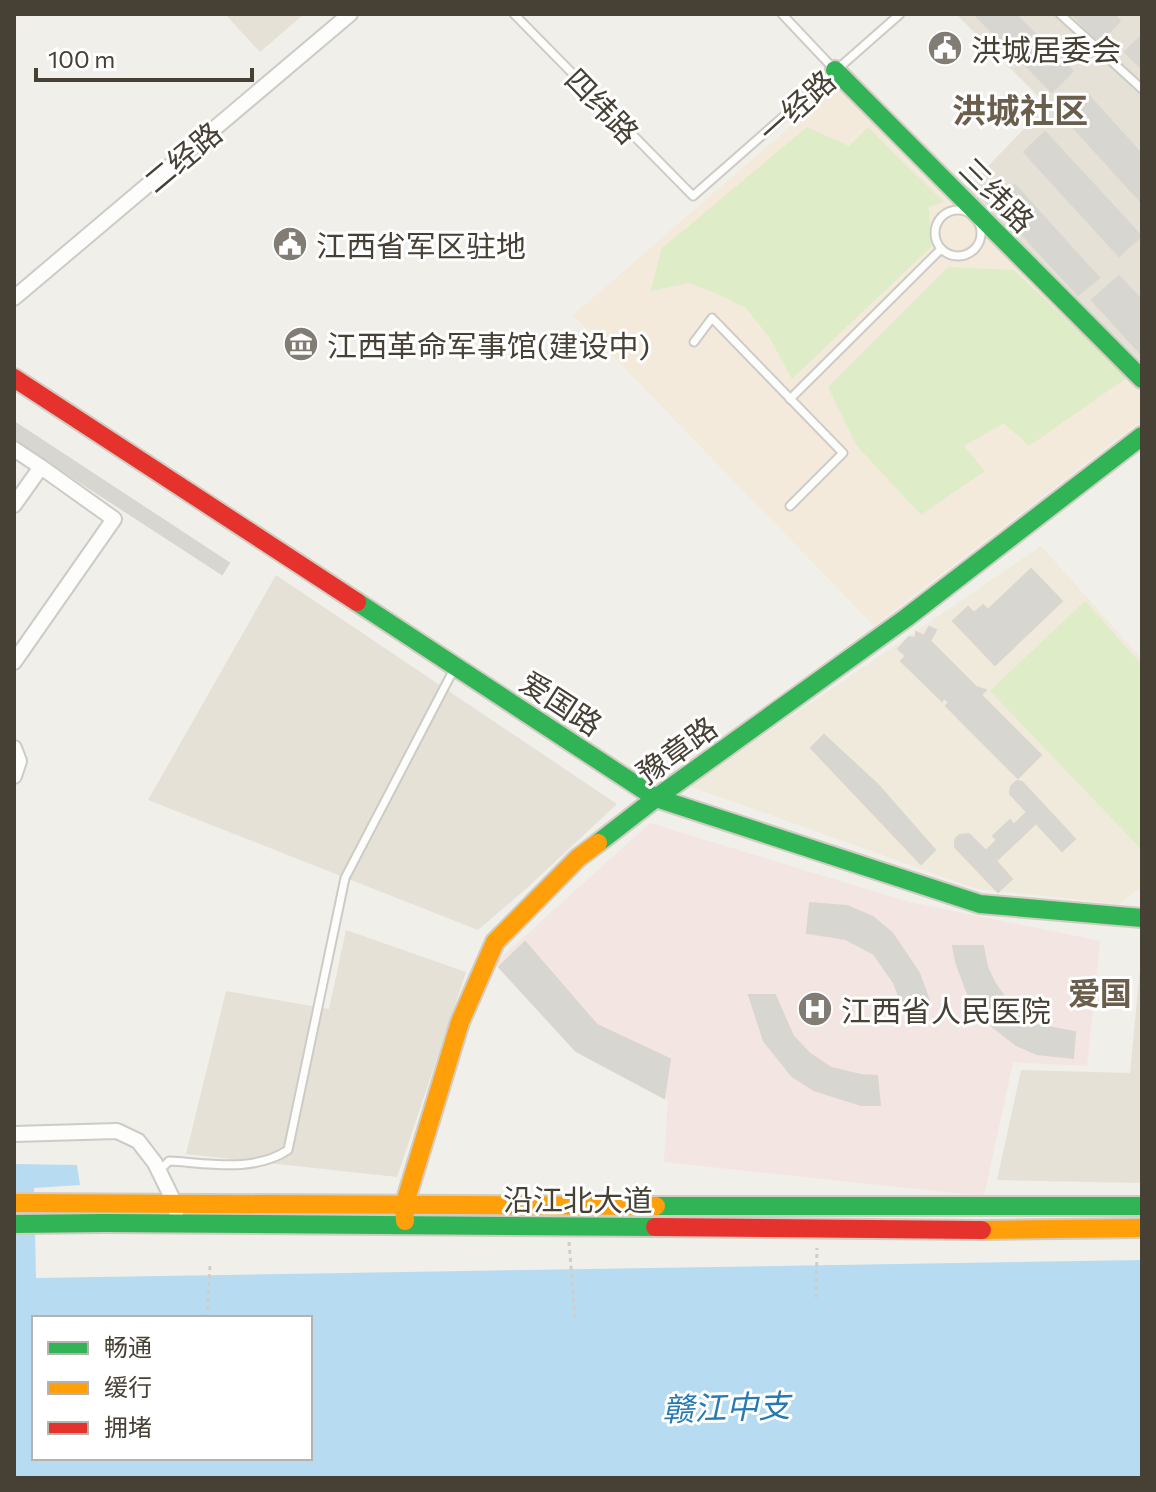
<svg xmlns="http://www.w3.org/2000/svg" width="1156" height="1492" font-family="Commissioner,'Noto Sans SC',sans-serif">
	<rect width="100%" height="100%" fill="#f0efea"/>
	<g fill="#e5e1d7">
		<polygon points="225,14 304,14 260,52"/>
		<polygon points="956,14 1142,14 1142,369 967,188 1047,105"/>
		<polygon points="276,575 617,804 527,888 478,930 148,800"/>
		<polygon points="346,930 466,972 397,1177 186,1154 226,991 329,1009"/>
		<polygon points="1142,948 1142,1183 997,1180 1021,1070 1130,1073"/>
	</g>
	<polygon fill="#f4eadc" points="838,85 1142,386 1142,420 874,626 573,315"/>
	<polygon fill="#efeadb" points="1041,546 1140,657 1142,656 1142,886 1119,904 977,889 689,786"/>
	<polygon fill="#f3e5e1" points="650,823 909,902 1100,941 1087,1066 1013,1062 984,1196 664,1162 668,1100 576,1051 495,963"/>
	<g fill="#deecc8">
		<polygon points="807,127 849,146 868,127 944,202 929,207 931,247 792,379 769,337 746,308 715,293 689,283 651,291 661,249"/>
		<polygon points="948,267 1014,270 1128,377 1029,446 1004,423 964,446 985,471 921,515 856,445 828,387"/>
		<polygon points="1085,601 1142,665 1142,850 990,691"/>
	</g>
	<path fill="#b7dbf1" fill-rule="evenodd" d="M 14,1164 L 77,1165 L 80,1185 L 34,1188 L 36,1278 L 1142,1260 L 1142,1478 L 14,1478 ZM 34,1318 L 310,1318 L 310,1458 L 34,1458 Z"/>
	<g fill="#d8d6d1" stroke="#d9d6cf" stroke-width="2">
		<polygon points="974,14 1015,14 1073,71 1052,92"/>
		<polygon points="1072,14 1113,14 1120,21 1099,42"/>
		<polygon points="1142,35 1142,69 1125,52"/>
		<polygon points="1088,95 1142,155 1142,203 1063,116"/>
		<polygon points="1045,132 1141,236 1119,256 1024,152"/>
		<polygon points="1015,185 1099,278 1078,295 995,205"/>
		<polygon points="1119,276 1142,301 1142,355 1092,300"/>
		<polygon points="14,422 229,563 222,574 14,439"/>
		<polygon points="1031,569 1062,601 995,665 953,621 968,607 974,613 983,605 988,610"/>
		<polygon points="929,627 936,630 930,641 976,687 986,690 981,695 1041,755 1018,778 946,706 949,702 944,698 942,701 901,661 906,656 898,649 909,637 916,638 916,632 924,636"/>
		<polygon points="824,735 878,785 935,850 921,864 811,748"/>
		<polygon points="1017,781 1022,782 1075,839 1062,851 1036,823 996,861 1012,879 998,892 955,847 955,841 956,838 960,835 969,834 986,851 997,840 993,836 1010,820 1014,825 1027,812 1010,794 1011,786"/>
		<polygon points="810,903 847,906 873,917 892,933 919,973 930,1003 905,1012 894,983 874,954 846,939 807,933"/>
		<polygon points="525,942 597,1025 670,1059 664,1098 576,1051 499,967"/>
		<polygon points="953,946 983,946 987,967 994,982 1012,1008 1036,1025 1075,1032 1073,1058 1037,1054 1016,1045 993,1027 969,997 956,962"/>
		<polygon points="749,995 775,995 793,1036 809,1053 831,1068 861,1075 877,1076 880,1105 861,1105 814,1090 792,1076 764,1041"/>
	</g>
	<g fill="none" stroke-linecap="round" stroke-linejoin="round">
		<g stroke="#cdcbc6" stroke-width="11">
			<g id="lane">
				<polyline points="514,14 693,196 900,14"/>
				<polyline points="782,14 833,68"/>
				<polyline points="1060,14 1142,89"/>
				<circle cx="958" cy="233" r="23"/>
				<polyline points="694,342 712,318 843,453 790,506"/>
				<polyline points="790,399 941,249"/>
				<path d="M 159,1171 L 169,1161 C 208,1163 253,1173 288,1150 L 345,878 L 454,669"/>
			</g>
		</g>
		<g stroke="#cdcbc6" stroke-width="18">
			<g id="street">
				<polyline points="14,298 350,14"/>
				<polyline points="14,449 41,467"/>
				<polyline points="14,505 41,467 114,519 14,662"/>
				<polyline points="14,748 19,761 14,776"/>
				<polyline points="14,1134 117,1131 138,1141 155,1163 175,1204 176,1212"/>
			</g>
		</g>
		<g stroke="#d0ccc1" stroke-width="22">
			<g id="fast">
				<polyline points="835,70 1142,379"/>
				<polyline points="357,602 656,798 980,904 1142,918"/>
				<polyline points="598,843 656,798 906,618 1142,436"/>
				<polyline points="656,1206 1142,1206"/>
				<polyline points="14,1224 105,1223 655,1227"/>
			</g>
		</g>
		<g stroke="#d0ccc1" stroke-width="22">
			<g id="slow">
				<polyline points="14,1203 656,1206"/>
				<polyline points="405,1221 404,1206 460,1022 495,942 578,858 598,843"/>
				<polyline points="982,1230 1142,1228"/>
			</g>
		</g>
		<g stroke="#d0ccc1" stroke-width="22">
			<g id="jam">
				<polyline points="14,378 357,602"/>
				<polyline points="655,1227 982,1230"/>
			</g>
		</g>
		<g stroke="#d1ceca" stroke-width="3" stroke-dasharray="4 4" stroke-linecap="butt">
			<polyline points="569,1242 575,1317"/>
			<polyline points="816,1298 817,1248"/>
			<polyline points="207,1318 210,1266"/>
		</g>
		<use href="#lane" stroke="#fdfdfc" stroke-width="7"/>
		<use href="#street" stroke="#fdfdfc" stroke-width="14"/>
		<use href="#fast" stroke="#30b455" stroke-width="18"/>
		<use href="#slow" stroke="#ff9f0a" stroke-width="18"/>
		<use href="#jam" stroke="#e5322d" stroke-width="18"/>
	</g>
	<defs>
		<g id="civic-disc" transform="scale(1.8)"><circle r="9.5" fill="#827d74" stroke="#fff"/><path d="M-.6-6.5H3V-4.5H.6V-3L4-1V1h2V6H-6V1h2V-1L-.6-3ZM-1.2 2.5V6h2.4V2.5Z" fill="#fff"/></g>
		<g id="museum-disc" transform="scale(1.8)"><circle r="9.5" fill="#827d74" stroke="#fff"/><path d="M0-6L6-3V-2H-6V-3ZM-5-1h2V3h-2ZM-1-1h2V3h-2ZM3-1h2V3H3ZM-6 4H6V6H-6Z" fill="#fff"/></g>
		<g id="hospital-disc" transform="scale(1.8)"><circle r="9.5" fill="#827d74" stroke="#fff"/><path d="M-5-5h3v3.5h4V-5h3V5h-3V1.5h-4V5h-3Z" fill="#fff"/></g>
	</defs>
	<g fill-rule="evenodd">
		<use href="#civic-disc" x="945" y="48"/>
		<use href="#civic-disc" x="290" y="244"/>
		<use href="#museum-disc" x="301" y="344"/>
		<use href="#hospital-disc" x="815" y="1009"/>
	</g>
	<g text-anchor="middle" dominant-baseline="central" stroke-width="6" stroke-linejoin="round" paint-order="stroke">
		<g font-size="30" fill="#474035" stroke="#fff" text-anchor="start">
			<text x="971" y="48">洪城居委会</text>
			<text x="316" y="244">江西省军区驻地</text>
			<text x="327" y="344">江西革命军事馆(建设中)</text>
			<text x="841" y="1009">江西省人民医院</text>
		</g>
		<g font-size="30" fill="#474035" stroke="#fff">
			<text transform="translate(603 105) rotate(46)">四纬路</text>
			<text transform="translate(796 105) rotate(-42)">一经路</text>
			<text transform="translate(182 156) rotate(-40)">二经路</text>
			<text transform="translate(998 194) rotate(45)">三纬路</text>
			<text transform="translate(562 702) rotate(33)">爱国路</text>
			<text transform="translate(676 749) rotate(-36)">豫章路</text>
			<text x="578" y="1198">沿江北大道</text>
		</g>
		<g font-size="32" font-weight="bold" fill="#6b5e4c" stroke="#fff">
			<text x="1100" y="992">爱国</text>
		</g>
		<g font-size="32" font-style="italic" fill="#277ab1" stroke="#fff">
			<text transform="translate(726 1406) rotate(-2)">赣江中支</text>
		</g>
		<g font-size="34" font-weight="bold" fill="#6b5e4c" stroke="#fff">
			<text x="1020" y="109">洪城社区</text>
		</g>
	</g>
	<rect width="1156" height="1492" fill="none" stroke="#474035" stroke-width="32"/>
	<rect x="32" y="1316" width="280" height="144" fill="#ffffff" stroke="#b5b3ae" stroke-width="2"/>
	<rect x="48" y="1342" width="40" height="12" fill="#30b455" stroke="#b5b3ae" stroke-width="2"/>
	<text x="104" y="1356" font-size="24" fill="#474035">畅通</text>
	<rect x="48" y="1382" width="40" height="12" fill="#ff9f0a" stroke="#b5b3ae" stroke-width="2"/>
	<text x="104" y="1396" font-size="24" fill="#474035">缓行</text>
	<rect x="48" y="1422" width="40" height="12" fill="#e5322d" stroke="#b5b3ae" stroke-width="2"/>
	<text x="104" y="1436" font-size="24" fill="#474035">拥堵</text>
	<path d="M36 68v12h216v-12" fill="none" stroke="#474035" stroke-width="4"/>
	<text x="48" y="68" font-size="24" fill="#474035" stroke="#ffffff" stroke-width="6" paint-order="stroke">100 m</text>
</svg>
